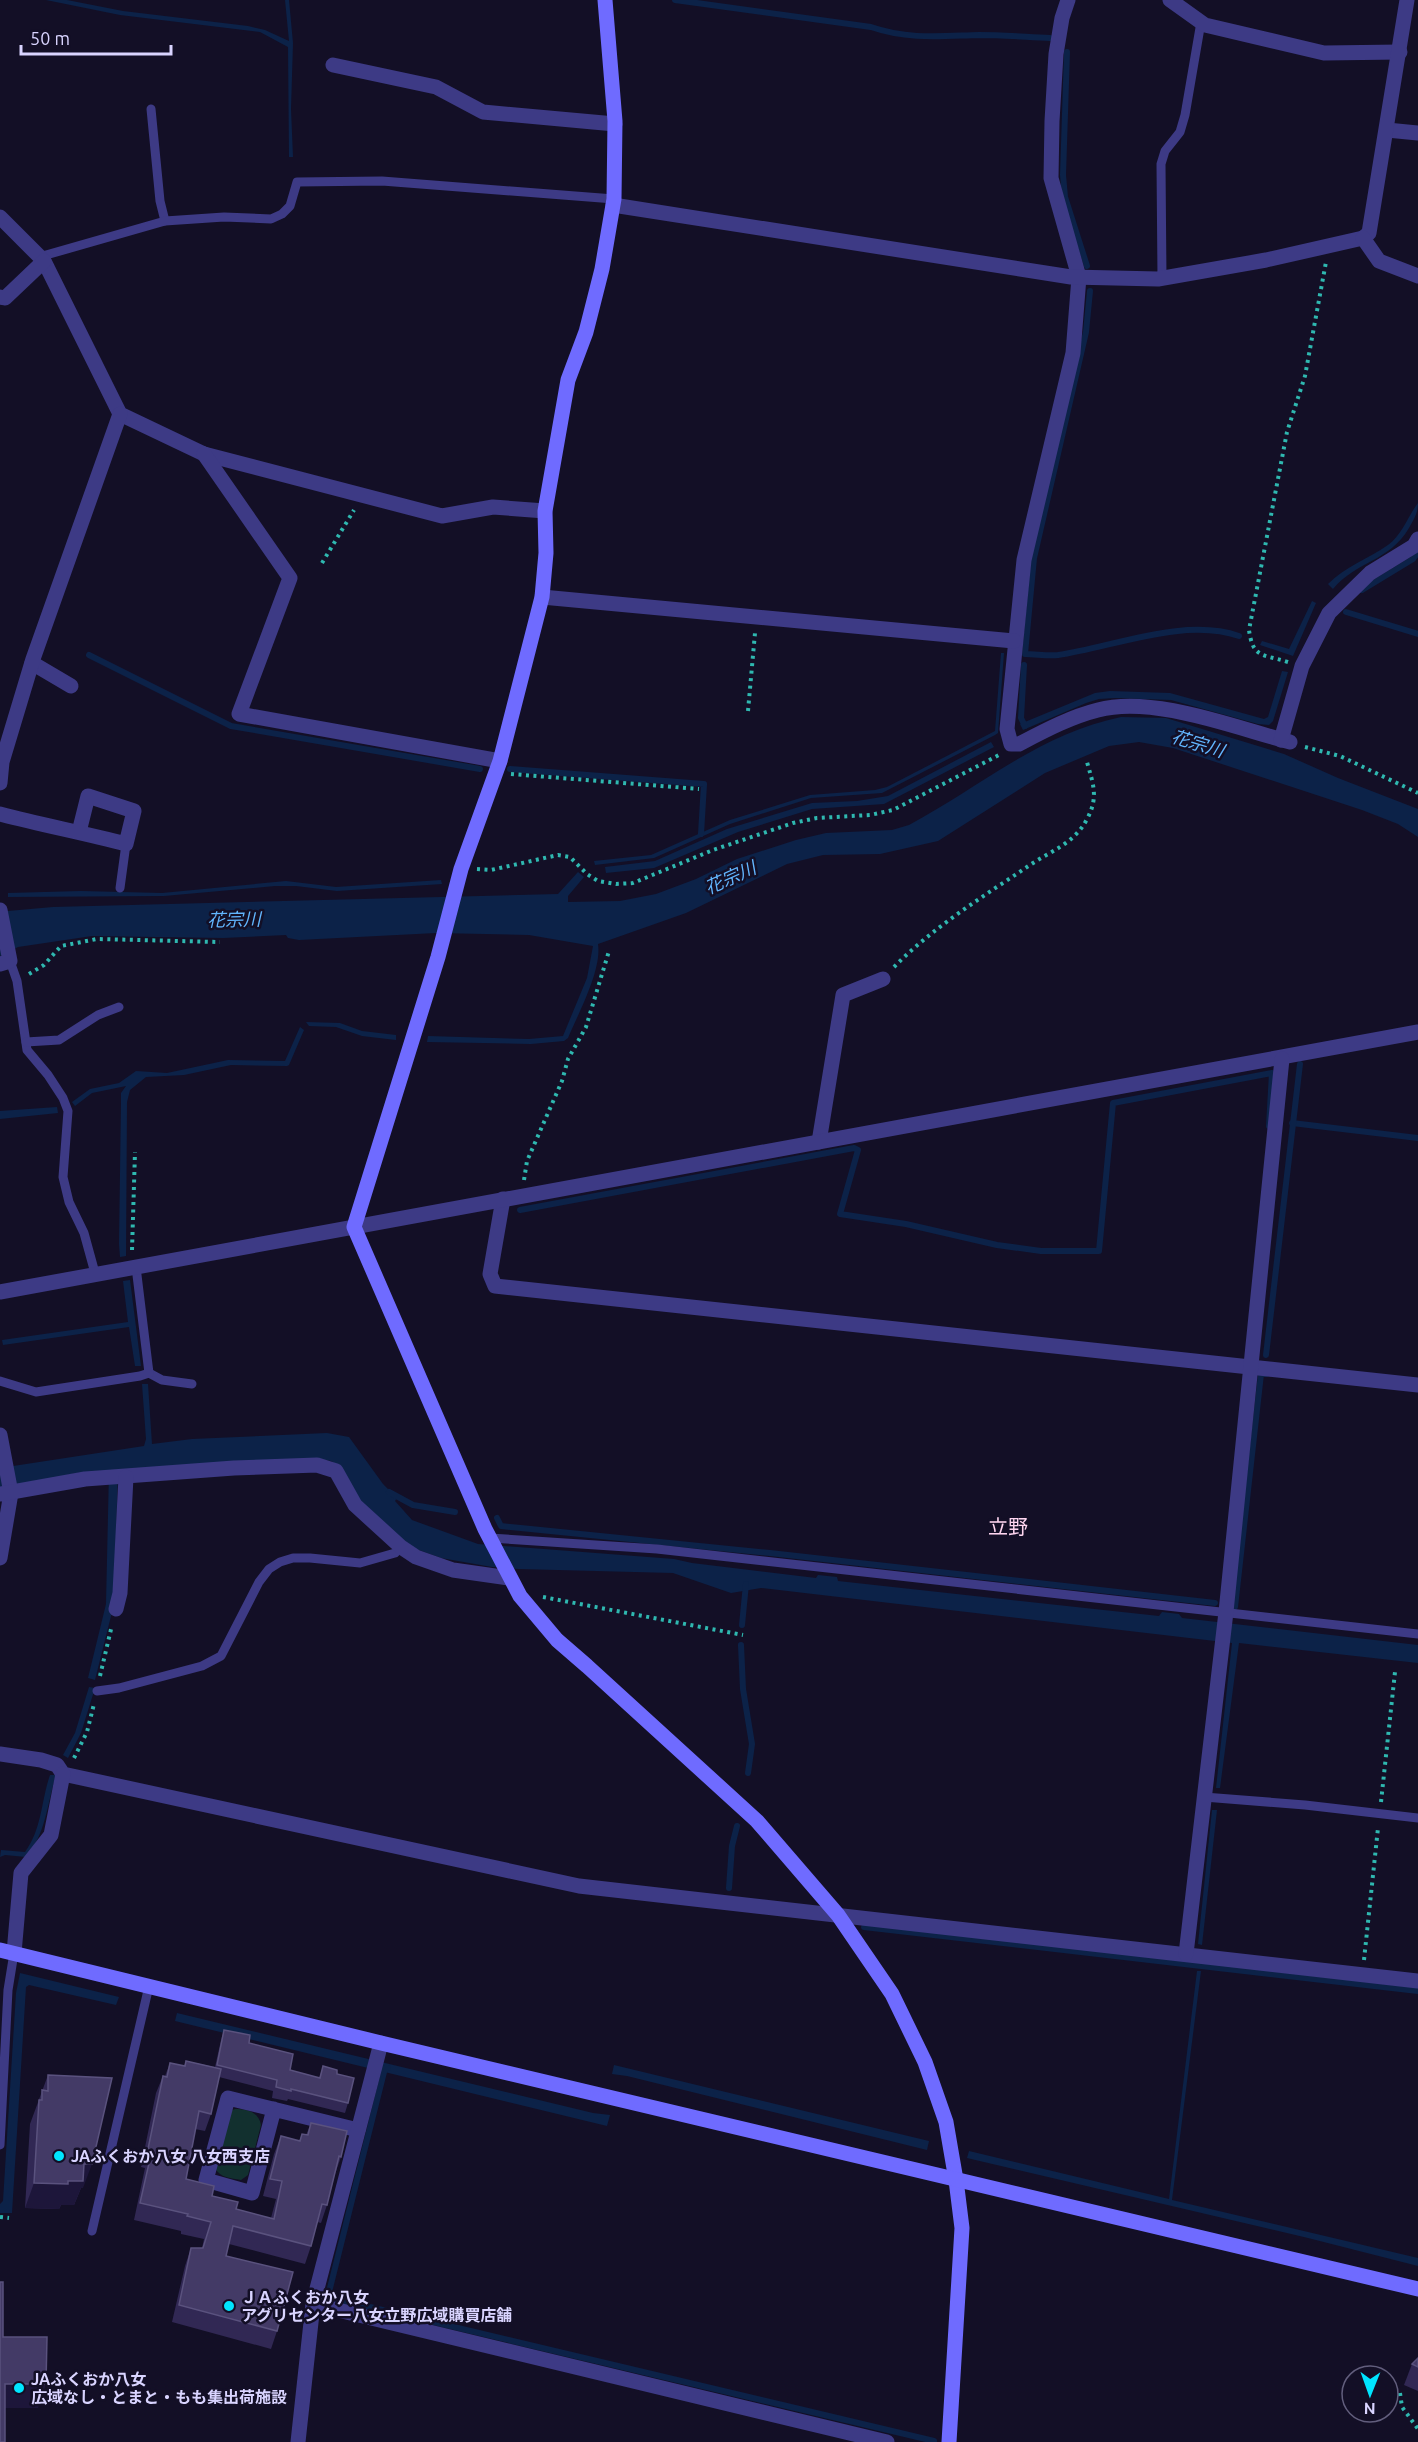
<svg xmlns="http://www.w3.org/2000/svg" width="1418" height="2442" font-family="Ubuntu,'Noto Sans JP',sans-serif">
	<rect width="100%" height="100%" fill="#130f26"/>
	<path fill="#12302f" d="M 235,2109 C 247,2109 259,2112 261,2125 L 248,2175 L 241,2180 C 231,2178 220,2178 215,2168 L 230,2111 Z"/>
	<g fill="#0c2248">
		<polygon points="46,0 67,0 123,11 248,26 265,30 289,41 285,0 289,0 293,43 291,109 293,157 289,157 288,47 260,32 120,15"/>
		<path d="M 1418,503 C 1418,513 1414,519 1409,528 C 1389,562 1356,561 1333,589 L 1328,584 C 1346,566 1368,559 1388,545 C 1402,535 1408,516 1418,503 Z"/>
		<polygon points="1312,601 1316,603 1293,656 1260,645 1262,641 1289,649"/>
		<polygon points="1001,653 1004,653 998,733 995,735 882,793 811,798 730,824 654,858 595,865 594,861 651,855 730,820 810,795 875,790 887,787 995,731"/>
		<polygon points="1282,671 1288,672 1273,721 1269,725 1258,724 1171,700 1115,698 1099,699 1086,703 1023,730 1020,724 1095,693 1110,691 1170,693 1264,719 1268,717"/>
		<path d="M 1121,717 L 1166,718 L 1284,754 L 1338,778 L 1418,809 L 1418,837 L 1398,824 L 1362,810 L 1173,748 L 1139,742 L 1109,746 L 1045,773 L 938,841 L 880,854 L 823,855 L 787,864 L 686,913 L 598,944 C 602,970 578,1014 568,1038 L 564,1041 L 531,1044 L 427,1042 L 428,1036 L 529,1039 L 563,1036 L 587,978 L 593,946 L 529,935 L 436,933 L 299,940 L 288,938 L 286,935 L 223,938 L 92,936 L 18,947 L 0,956 L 0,914 L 8,911 L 53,907 L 558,894 L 578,872 L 584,877 L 568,896 L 568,902 L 620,901 L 656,894 L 696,879 L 737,859 L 796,840 L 826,833 L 892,830 L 909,825 C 980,787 1039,734 1121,717 Z"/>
		<polygon points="991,742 994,747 884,804 812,809 738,832 654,868 606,873 605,867 655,861 727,829 812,803 857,801 888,796"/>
		<polygon points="441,880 442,884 337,891 296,886 275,886 164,896 8,897 8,893 81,891 162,893 286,881 336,887"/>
		<polygon points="306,1022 340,1023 362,1031 396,1035 396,1040 362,1036 336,1027 309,1026"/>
		<polygon points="300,1027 304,1030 289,1065 287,1066 231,1065 184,1075 146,1077 130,1090 127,1102 126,1256 120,1257 119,1244 121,1102 121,1093 126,1086 92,1093 75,1106 72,1102 90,1089 119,1083 136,1071 167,1073 228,1060 285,1061"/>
		<polygon points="57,1107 58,1113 0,1119 0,1111"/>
		<polygon points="130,1280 141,1366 135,1366 129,1327 3,1345 2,1340 128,1322 123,1281"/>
		<polygon points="142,1384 148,1384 152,1444 192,1439 327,1433 349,1437 383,1484 397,1498 395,1501 412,1520 478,1544 674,1559 692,1563 816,1578 818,1575 837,1577 838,1581 1159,1616 1162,1612 1179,1614 1182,1618 1418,1645 1418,1663 1239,1643 1220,1788 1216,1788 1232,1643 761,1588 731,1593 673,1573 519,1569 492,1567 441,1558 416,1549 401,1538 362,1504 342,1468 331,1461 319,1459 118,1470 114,1604 95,1680 88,1678 106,1604 109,1471 77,1473 0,1489 0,1468 144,1446 146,1439"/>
		<polygon points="89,1687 95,1688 81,1733 68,1758 63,1755 75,1733"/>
		<path d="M 50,1775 L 56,1775 C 47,1804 46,1834 26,1857 L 5,1855 L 0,1857 L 1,1850 L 25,1852 C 42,1829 41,1801 50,1775 Z"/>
		<polygon points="1212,1810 1217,1810 1202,1945 1198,1944"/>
		<polygon points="1197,1971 1201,1971 1172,2200 1418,2258 1418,2266 1308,2238 967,2158 969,2151 1169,2199"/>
		<polygon points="20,1973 119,1997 116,2005 29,1985 26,1987 12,2213 0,2213 0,2204 3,2201 16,1993"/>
		<polygon points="177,2013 593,2113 610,2115 607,2126 175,2021"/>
		<polygon points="614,2065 929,2141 927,2150 627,2076 612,2074"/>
	</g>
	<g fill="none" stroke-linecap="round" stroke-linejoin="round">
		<g stroke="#0c2248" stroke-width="6">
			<path d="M 675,0 L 871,27 C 909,40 941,36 979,35 C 1003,35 1026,37 1050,38"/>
			<polyline points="1067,52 1063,175 1065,197 1087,266"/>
			<path d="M 1090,291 L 1086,332 L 1034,558 L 1025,654 C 1036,654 1047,656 1058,655 C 1113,647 1184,617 1239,636"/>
			<polyline points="1362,590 1413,559 1418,552"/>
			<polyline points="1346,612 1418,634"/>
			<polyline points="89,655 231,726 480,769"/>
			<polyline points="1024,665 1021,718 1025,726"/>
			<polyline points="510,769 704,784 701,834"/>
			<polyline points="1292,1123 1418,1138"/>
			<polyline points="520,1210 854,1148 858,1150 840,1214 906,1224 997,1245 1041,1251 1099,1251 1113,1103 1272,1073 1269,1126"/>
			<polyline points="1266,1355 1300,1064"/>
			<polyline points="389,1492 413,1505 455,1512"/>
			<polyline points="497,1518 501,1526 770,1553 1215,1603"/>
			<polyline points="1235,1607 1261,1374 1266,1374"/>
			<polyline points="742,1625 746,1584"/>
			<polyline points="741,1645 743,1689 752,1744 748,1773"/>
			<polyline points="729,1888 732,1846 737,1826"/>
			<polyline points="864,1927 1418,1991"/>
			<polyline points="388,2068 385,2068 330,2288 329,2294 332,2298 934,2441"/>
		</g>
		<g stroke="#2fb8b0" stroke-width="4" stroke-dasharray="3 4.5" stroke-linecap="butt">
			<polyline points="322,563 354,510"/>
			<path d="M 1288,662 C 1263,654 1253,659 1249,630 L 1287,432 L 1305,376 L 1326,262"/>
			<polyline points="748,711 755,633"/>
			<polyline points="1305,747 1340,756 1418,793"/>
			<polyline points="511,774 699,789"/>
			<polyline points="477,869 491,870 558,855 570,857 587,874 598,881 616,884 633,883 713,850 793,823 817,818 870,815 893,810 999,755"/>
			<path d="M 894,967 C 933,927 984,896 1030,865 C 1051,851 1075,843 1087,819 C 1099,797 1093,784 1087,762"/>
			<polyline points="29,974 44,965 61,946 97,939 220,942"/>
			<polyline points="524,1180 527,1161 562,1081 568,1059 586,1027 609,951"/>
			<polyline points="132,1250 135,1152"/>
			<polyline points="543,1597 743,1635"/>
			<polyline points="100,1676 112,1625"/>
			<polyline points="74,1758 87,1732 94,1704"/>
			<polyline points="1381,1802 1395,1672"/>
			<polyline points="1364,1960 1378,1828"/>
			<polyline points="0,2217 9,2218"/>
			<polyline points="1400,2393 1402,2407 1418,2429"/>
		</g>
		<g stroke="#3d3a85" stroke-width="9">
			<polyline points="151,109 160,201 165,221"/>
			<polyline points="39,257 165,221 224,217 271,219 282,214 290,206 297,182 382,181 614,199"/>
			<polyline points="1162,278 1161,164 1165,151 1180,132 1185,115 1201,22"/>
			<polyline points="120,888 126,844"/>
			<polyline points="10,961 17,981 27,1050 48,1075 63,1098 68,1111 63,1177 69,1202 84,1233 95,1273"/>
			<polyline points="26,1042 59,1040 98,1015 119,1007"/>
			<polyline points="149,1373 162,1380 192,1384"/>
			<polyline points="0,1381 36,1392 140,1376 149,1373 136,1267"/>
			<polyline points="490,1538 657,1549 1418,1634"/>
			<polyline points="97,1691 119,1688 202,1666 221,1656 259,1582 269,1569 280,1562 293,1558 310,1558 360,1563 395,1553 401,1547"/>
			<polyline points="1204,1797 1305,1805 1418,1818"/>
			<polyline points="0,2145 8,1990 14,1953"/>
			<polyline points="92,2231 149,1986"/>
		</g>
		<g stroke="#3d3a85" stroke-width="15">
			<path d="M 1068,0 L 1062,18 L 1056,54 L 1052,121 L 1051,178 L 1079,277 L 1073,353 L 1024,560 L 1007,729 L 1011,744 L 1019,744 C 1044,731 1070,717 1098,710 C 1153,695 1236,728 1290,742"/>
			<polyline points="1170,0 1205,25 1324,53 1400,52"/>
			<polyline points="333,65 436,87 483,112 615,124"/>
			<polyline points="1387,130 1418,133"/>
			<polyline points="613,205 1071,277 1158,279 1266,260 1363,238 1369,233 1407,0"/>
			<polyline points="0,217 44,261 120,414 204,454 442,516 493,507 545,511"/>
			<polyline points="1363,238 1379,261 1418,276"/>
			<polyline points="0,297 5,298 44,261"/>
			<polyline points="204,454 290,578 239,714 500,761"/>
			<polyline points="542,597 1014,641"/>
			<polyline points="32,663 71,686"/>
			<polyline points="1281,740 1302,666 1329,613 1370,573 1414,546 1418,539"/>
			<polyline points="0,783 2,762 33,659 120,414"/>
			<path d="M 0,814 C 42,825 84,833 126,844 L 134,811 L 88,796 L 79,832"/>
			<polyline points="0,910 10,961 0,964"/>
			<polyline points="819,1142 843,995 883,979"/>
			<polyline points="503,1199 490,1274 495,1286 1418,1385"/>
			<polyline points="0,1292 1418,1032"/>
			<polyline points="0,1435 11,1493 0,1558"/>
			<polyline points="0,1494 85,1479 234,1468 317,1465 336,1471 355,1505 401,1547 416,1557 453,1570 509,1578"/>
			<polyline points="116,1609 120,1593 126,1477"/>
			<polyline points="0,1754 41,1760 57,1765 63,1774 579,1886 1418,1981"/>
			<polyline points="14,1953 21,1873 51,1835 63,1774"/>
			<polyline points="1186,1954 1226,1612 1282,1059"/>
			<polyline points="274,2109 252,2193 206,2180 228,2098 358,2130"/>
			<polyline points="313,2304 887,2442"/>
			<polyline points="298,2442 313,2304 381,2043"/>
		</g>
		<g stroke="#6f6bff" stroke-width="15">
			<polyline points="605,0 615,121 614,199 602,269 586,332 568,380 545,511 546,553 542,597 500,761 461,869 438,957 354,1227 485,1529 520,1596 557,1640 587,1666 757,1821 838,1915 892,1994 925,2062 946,2122 956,2180 962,2228 949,2442"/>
			<polyline points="0,1950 381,2043 1418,2289"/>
		</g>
	</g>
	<g fill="#312854">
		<polygon points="224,2030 249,2043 290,2070 319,2078 323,2066 337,2074 348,2103 345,2113 288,2099 287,2101 272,2098 273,2091 219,2077 211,2114 205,2131 195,2129 186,2179 212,2196 236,2209 271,2218 276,2199 263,2196 274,2154 281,2136 299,2141 302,2134 306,2135 311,2123 341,2157 335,2174 327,2205 321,2223 317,2222 311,2246 305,2264 229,2244 226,2256 277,2331 271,2349 172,2322 185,2266 191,2248 202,2248 204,2239 181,2234 181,2231 134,2220 145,2168 141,2167 156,2093 163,2076 165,2076 170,2063 184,2066 186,2061 215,2067 221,2040"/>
		<polygon points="48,2075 83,2188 81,2188 74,2205 61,2205 59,2209 25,2208 30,2124"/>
		<polygon points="1418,2358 1418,2391 1404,2385 1412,2364"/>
	</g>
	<g fill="#1d163a">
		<polygon points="84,2164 92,2164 83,2188 81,2188 74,2205 61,2205 59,2209 25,2208 34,2183 68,2181"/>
		<polygon points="5,2384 46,2384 38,2408 0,2408"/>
	</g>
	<g fill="#433a66" stroke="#5a527e" stroke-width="1.5">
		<polygon points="224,2030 250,2035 249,2043 293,2054 290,2070 320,2078 323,2066 337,2070 337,2074 354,2078 348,2103 291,2089 291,2091 276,2087 277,2080 217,2065"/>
		<polygon points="186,2061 221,2069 211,2114 199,2111 186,2179 214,2186 212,2196 238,2202 236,2209 274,2219 282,2181 270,2179 281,2136 300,2141 302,2134 308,2135 311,2123 347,2131 341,2157 339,2156 327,2205 322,2204 311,2246 233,2226 226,2256 293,2272 277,2331 179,2305 191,2248 203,2248 211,2222 187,2216 188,2214 140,2203 152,2150 148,2149 163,2076 167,2077 170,2063 185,2066"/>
		<polygon points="48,2075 112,2078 92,2164 84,2164 83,2181 68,2181 68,2184 34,2183 39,2100 42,2100 42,2090 48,2091"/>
		<polygon points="0,2282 3,2282 3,2337 47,2337 46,2384 5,2384 5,2442 0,2442"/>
		<polygon points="1418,2358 1418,2367 1412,2364"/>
	</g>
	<g fill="#00e5ff" stroke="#130f26" stroke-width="2">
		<circle cx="59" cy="2156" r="6"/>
		<circle cx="229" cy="2306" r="6"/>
		<circle cx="19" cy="2388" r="6"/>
	</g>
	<g text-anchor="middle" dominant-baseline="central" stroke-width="5" stroke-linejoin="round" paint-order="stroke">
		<g font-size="16" font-weight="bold" fill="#d9d4ff" stroke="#130f26" text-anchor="start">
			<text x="71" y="2156">JAふくおか八女 八女西支店</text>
			<text x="241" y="2297">ＪＡふくおか八女<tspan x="241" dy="18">アグリセンター八女立野広域購買店舗</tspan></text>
			<text x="31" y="2379">JAふくおか八女<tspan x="31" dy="18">広域なし・とまと・もも集出荷施設</tspan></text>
		</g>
		<g font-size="18" font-style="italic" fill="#62b6ff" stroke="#130f26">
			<text transform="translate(1198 743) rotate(17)">花宗川</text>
			<text transform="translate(730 877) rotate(-24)">花宗川</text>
			<text transform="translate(234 919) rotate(-1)">花宗川</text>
		</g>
		<g font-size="20" fill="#ffd6f0" stroke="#130f26">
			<text x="1008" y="1526">立野</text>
		</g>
	</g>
	<g transform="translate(1370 2394) rotate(181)"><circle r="28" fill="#130f26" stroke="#625e7d" stroke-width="1.5"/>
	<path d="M0-4.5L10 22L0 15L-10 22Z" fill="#00e5ff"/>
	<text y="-9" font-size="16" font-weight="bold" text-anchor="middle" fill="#d9d4ff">N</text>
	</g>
	<path d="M21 45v9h150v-9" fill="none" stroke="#d9d4ff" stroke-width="3"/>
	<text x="30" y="45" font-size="18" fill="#d9d4ff" stroke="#130f26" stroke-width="4.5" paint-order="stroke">50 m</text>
</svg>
